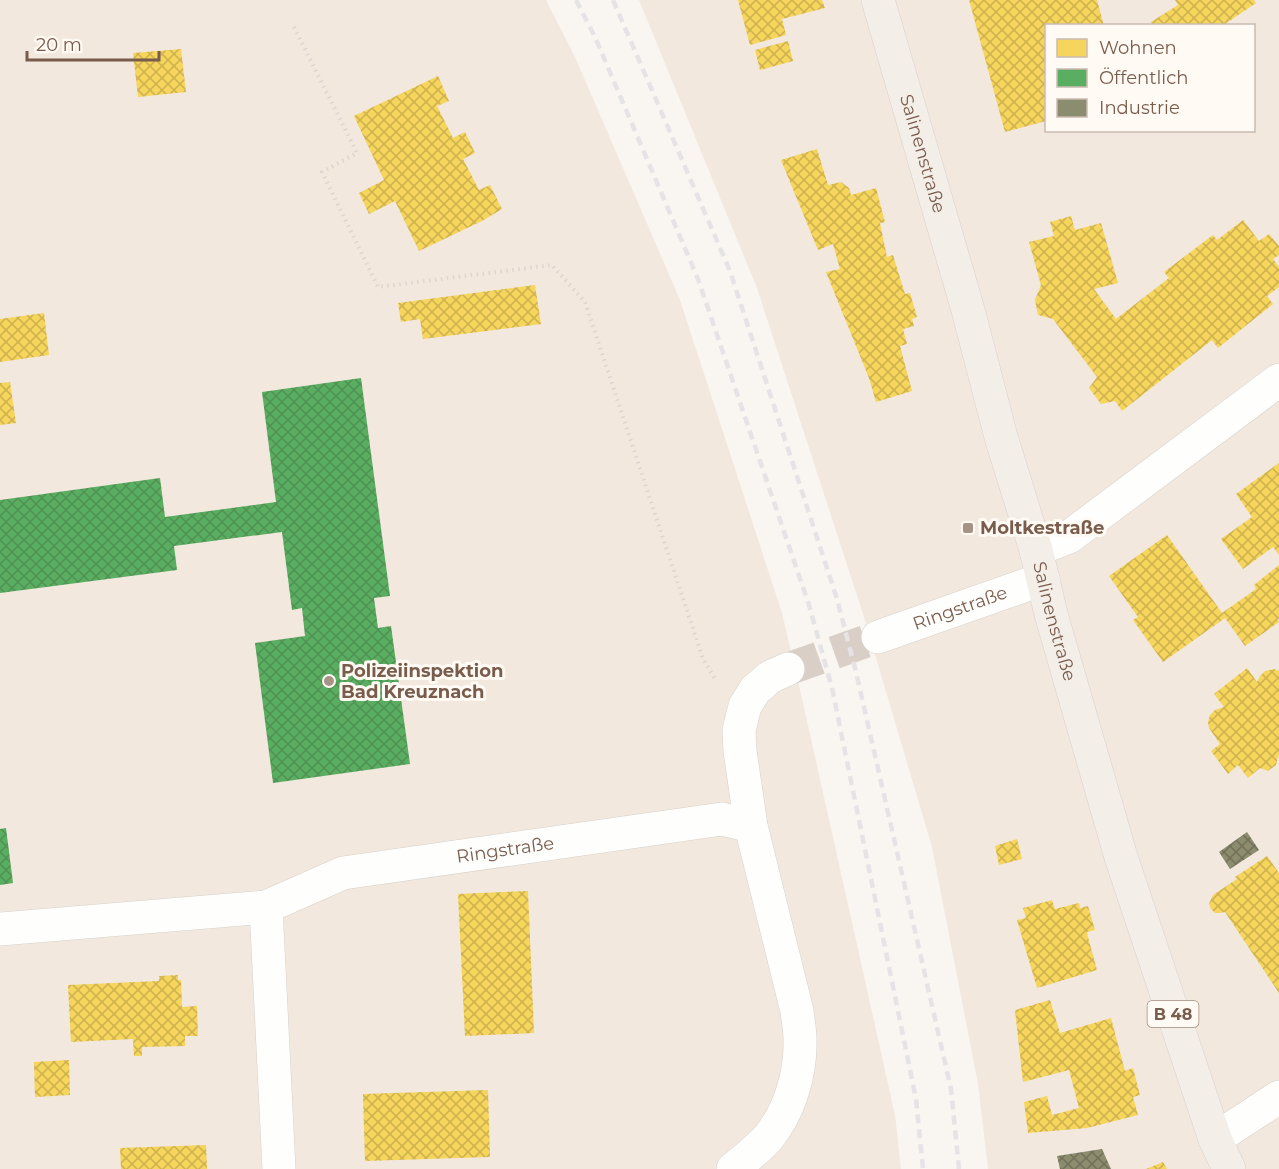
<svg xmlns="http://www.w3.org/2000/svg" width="1279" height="1169" font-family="Montserrat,sans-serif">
	<defs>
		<pattern id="homes-cross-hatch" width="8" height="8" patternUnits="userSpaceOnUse" patternTransform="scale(1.5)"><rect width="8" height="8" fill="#f6d55c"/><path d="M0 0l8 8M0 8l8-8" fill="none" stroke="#ccb04e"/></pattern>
		<pattern id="public-cross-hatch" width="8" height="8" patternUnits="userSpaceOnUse" patternTransform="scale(1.5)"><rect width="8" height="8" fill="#5aae61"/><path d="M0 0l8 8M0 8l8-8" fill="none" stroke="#4f9152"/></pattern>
		<pattern id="industry-cross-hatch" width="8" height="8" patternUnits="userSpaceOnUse" patternTransform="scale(1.5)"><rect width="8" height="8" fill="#8c8c6e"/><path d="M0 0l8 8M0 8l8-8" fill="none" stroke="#727058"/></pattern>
	</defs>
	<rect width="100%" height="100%" fill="#f9f5f0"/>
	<g fill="#f2e8de" fill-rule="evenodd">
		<polygon points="0,0 546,0 575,57 680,300 782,613 803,703 895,1115 901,1169 0,1169"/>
		<path d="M 639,0 L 1279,0 L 1279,1169 L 988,1169 L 978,1084 L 932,847 L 863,614 L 757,288 ZM 1046,26 L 1254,26 L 1254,130 L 1046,130 Z"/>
	</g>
	<g fill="url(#homes-cross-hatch)">
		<polygon points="738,0 822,0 825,8 782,19 786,35 750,45"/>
		<polygon points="969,0 1097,0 1104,26 1046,26 1046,121 1005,132"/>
		<polygon points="1175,0 1254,0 1256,3 1222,26 1154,26 1151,22 1178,5"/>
		<polygon points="788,41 793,61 760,70 755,50"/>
		<polygon points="181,49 186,92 138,97 133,53"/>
		<polygon points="438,76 449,101 437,106 453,138 465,132 475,153 463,159 479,190 490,185 502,209 482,221 419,251 395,201 369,214 359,193 384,180 354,116"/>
		<polygon points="817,149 828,185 841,182 849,188 851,195 876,188 885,222 880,223 887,257 893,255 905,294 910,293 917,317 912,319 914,326 903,329 907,344 900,346 912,391 876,402 869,378 826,272 840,269 833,244 818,250 781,160"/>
		<polygon points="1071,216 1075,230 1101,223 1118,283 1094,289 1116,319 1169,278 1164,272 1213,235 1217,240 1243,220 1259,241 1269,234 1279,246 1279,255 1273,259 1279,267 1279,287 1267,296 1273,304 1218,348 1212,340 1122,411 1115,401 1101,404 1089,388 1097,377 1053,319 1038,315 1035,300 1041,285 1029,242 1054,236 1050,222"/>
		<polygon points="535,285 541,324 423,339 420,319 401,322 398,303"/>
		<polygon points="44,313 49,355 0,362 0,319"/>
		<polygon points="10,382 16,423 0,425 0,383"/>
		<polygon points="1279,463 1279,555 1273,547 1243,569 1221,539 1252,517 1236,494"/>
		<polygon points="1167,535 1222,613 1256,589 1254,585 1279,565 1279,618 1278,619 1279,622 1245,646 1225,618 1163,662 1133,620 1138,617 1109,576"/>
		<polygon points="1247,668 1257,682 1260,676 1265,671 1274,669 1279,671 1279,756 1278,757 1276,765 1268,771 1260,768 1248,778 1238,765 1228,774 1211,751 1220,744 1209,728 1208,722 1210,715 1215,710 1224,707 1214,694"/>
		<polygon points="1017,839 1022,859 999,865 995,846"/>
		<polygon points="1267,856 1279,873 1279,993 1225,912 1220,913 1215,913 1211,909 1209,904 1213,895 1237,879 1235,877"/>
		<polygon points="528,891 534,1033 465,1036 458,894"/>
		<polygon points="1052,900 1055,909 1079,903 1080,908 1088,906 1095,930 1087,932 1088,937 1097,970 1037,988 1017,920 1026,918 1023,908"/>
		<polygon points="178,975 178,980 181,980 182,1007 197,1006 198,1036 185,1036 185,1046 142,1047 142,1056 134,1056 133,1039 71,1042 68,985 159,981 159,976"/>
		<polygon points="1050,1000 1060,1033 1111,1018 1125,1071 1133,1068 1140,1095 1133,1097 1138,1115 1087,1128 1028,1133 1024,1102 1047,1096 1052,1115 1079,1108 1069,1070 1023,1082 1015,1010"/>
		<polygon points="69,1060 70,1095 35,1097 34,1062"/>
		<polygon points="488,1090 490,1157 365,1161 363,1094"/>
		<polygon points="206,1145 207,1169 121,1169 120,1148"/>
		<polygon points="1163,1162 1167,1169 1146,1169"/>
	</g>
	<g fill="url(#public-cross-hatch)">
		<polygon points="361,378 390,596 374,598 378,628 391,626 410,764 273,783 255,643 305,636 302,608 292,610 282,532 174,546 177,570 0,593 0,500 160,478 165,517 276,502 262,392"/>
		<polygon points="6,828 13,883 0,885 0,829"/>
	</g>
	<g fill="url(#industry-cross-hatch)">
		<polygon points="1247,832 1259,850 1230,869 1219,852"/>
		<polygon points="1102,1149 1111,1169 1060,1169 1057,1156"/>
	</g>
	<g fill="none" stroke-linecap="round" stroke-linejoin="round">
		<polyline stroke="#d9cfc7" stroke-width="33" stroke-dasharray="33 16" stroke-linecap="butt" points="788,669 878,637"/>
		<g stroke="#d7d1cb" stroke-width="34">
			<g id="minor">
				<polyline points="1036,550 1069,537 1279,380"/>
				<path id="s1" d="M 878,637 L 1043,579"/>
				<path id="s2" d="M 266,907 L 343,873 L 722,819 L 751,826"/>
				<polyline points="0,929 266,907 279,1169"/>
				<polyline points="1215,1139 1279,1097"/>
				<path d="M 733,1169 C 745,1159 757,1150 768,1138 C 790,1111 801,1073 800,1039 C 800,1030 798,1020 797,1011 L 751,826 L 740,751 L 739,730 L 745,706 L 755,690 L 770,677 L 788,669"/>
			</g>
		</g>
		<g stroke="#dad1cc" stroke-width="34">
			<g id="primary">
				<path id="s3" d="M 878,0 L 968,310 L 1001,437 L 1036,550 L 1051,614 L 1121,857 L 1215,1139 L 1229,1169"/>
			</g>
		</g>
		<polyline stroke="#dcd5d0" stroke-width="4" stroke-dasharray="1.5 4.5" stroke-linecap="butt" points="294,27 357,153 322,172 378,287 552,265 585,302 703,659 715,679"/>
		<use href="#minor" stroke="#fefefd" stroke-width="33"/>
		<use href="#primary" stroke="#f3eee8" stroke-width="33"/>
		<g stroke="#e6e3e7" stroke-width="4.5" stroke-dasharray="9 6" stroke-linecap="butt">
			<polyline points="576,0 595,37 698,279 809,605 832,688 916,1099 923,1169"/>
			<polyline points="613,0 730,271 837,599 856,672 951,1089 959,1169"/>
		</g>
	</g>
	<g fill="#a69286" stroke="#fffaf3" stroke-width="2">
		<rect x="962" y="522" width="12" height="12" rx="3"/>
		<circle cx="329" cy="681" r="6"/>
	</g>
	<g text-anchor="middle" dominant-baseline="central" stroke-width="6" stroke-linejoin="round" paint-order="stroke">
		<rect fill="#fffaf3" stroke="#a28b7f" stroke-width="1.5" x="1147.5" y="1001" width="51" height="26" rx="4.5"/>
		<g font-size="16" font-weight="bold" fill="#7a5c4d">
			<text x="1173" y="1014">B 48</text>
		</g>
		<g font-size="18" fill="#7a5c4d" stroke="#fffaf3">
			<text stroke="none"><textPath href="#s3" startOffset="160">Salinenstraße</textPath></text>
			<text stroke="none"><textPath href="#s1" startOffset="87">Ringstraße</textPath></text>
			<text stroke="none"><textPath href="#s3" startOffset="646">Salinenstraße</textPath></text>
			<text stroke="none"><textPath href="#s2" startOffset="248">Ringstraße</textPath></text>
		</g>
		<g font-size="18" font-weight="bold" fill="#7a5c4d" stroke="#fffaf3" text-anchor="start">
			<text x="980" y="528">Moltkestraße</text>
			<text x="341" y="671">Polizeiinspektion<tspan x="341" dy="21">Bad Kreuznach</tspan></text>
		</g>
	</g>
	<rect x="1045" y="24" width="210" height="108" fill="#fffaf3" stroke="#cabbb1" stroke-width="1.5"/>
	<rect x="1057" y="39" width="30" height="18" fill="#f6d55c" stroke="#cabbb1" stroke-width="1.5"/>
	<text x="1099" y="54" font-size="18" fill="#7a5c4d">Wohnen</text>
	<rect x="1057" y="69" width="30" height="18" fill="#5aae61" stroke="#cabbb1" stroke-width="1.5"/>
	<text x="1099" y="84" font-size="18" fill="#7a5c4d">Öffentlich</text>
	<rect x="1057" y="99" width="30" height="18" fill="#8c8c6e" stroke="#cabbb1" stroke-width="1.5"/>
	<text x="1099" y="114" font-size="18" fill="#7a5c4d">Industrie</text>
	<path d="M27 51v9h132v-9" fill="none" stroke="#7a5c4d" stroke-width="3"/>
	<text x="36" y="51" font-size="18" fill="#7a5c4d" stroke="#fffaf3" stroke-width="4.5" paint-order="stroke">20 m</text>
</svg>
